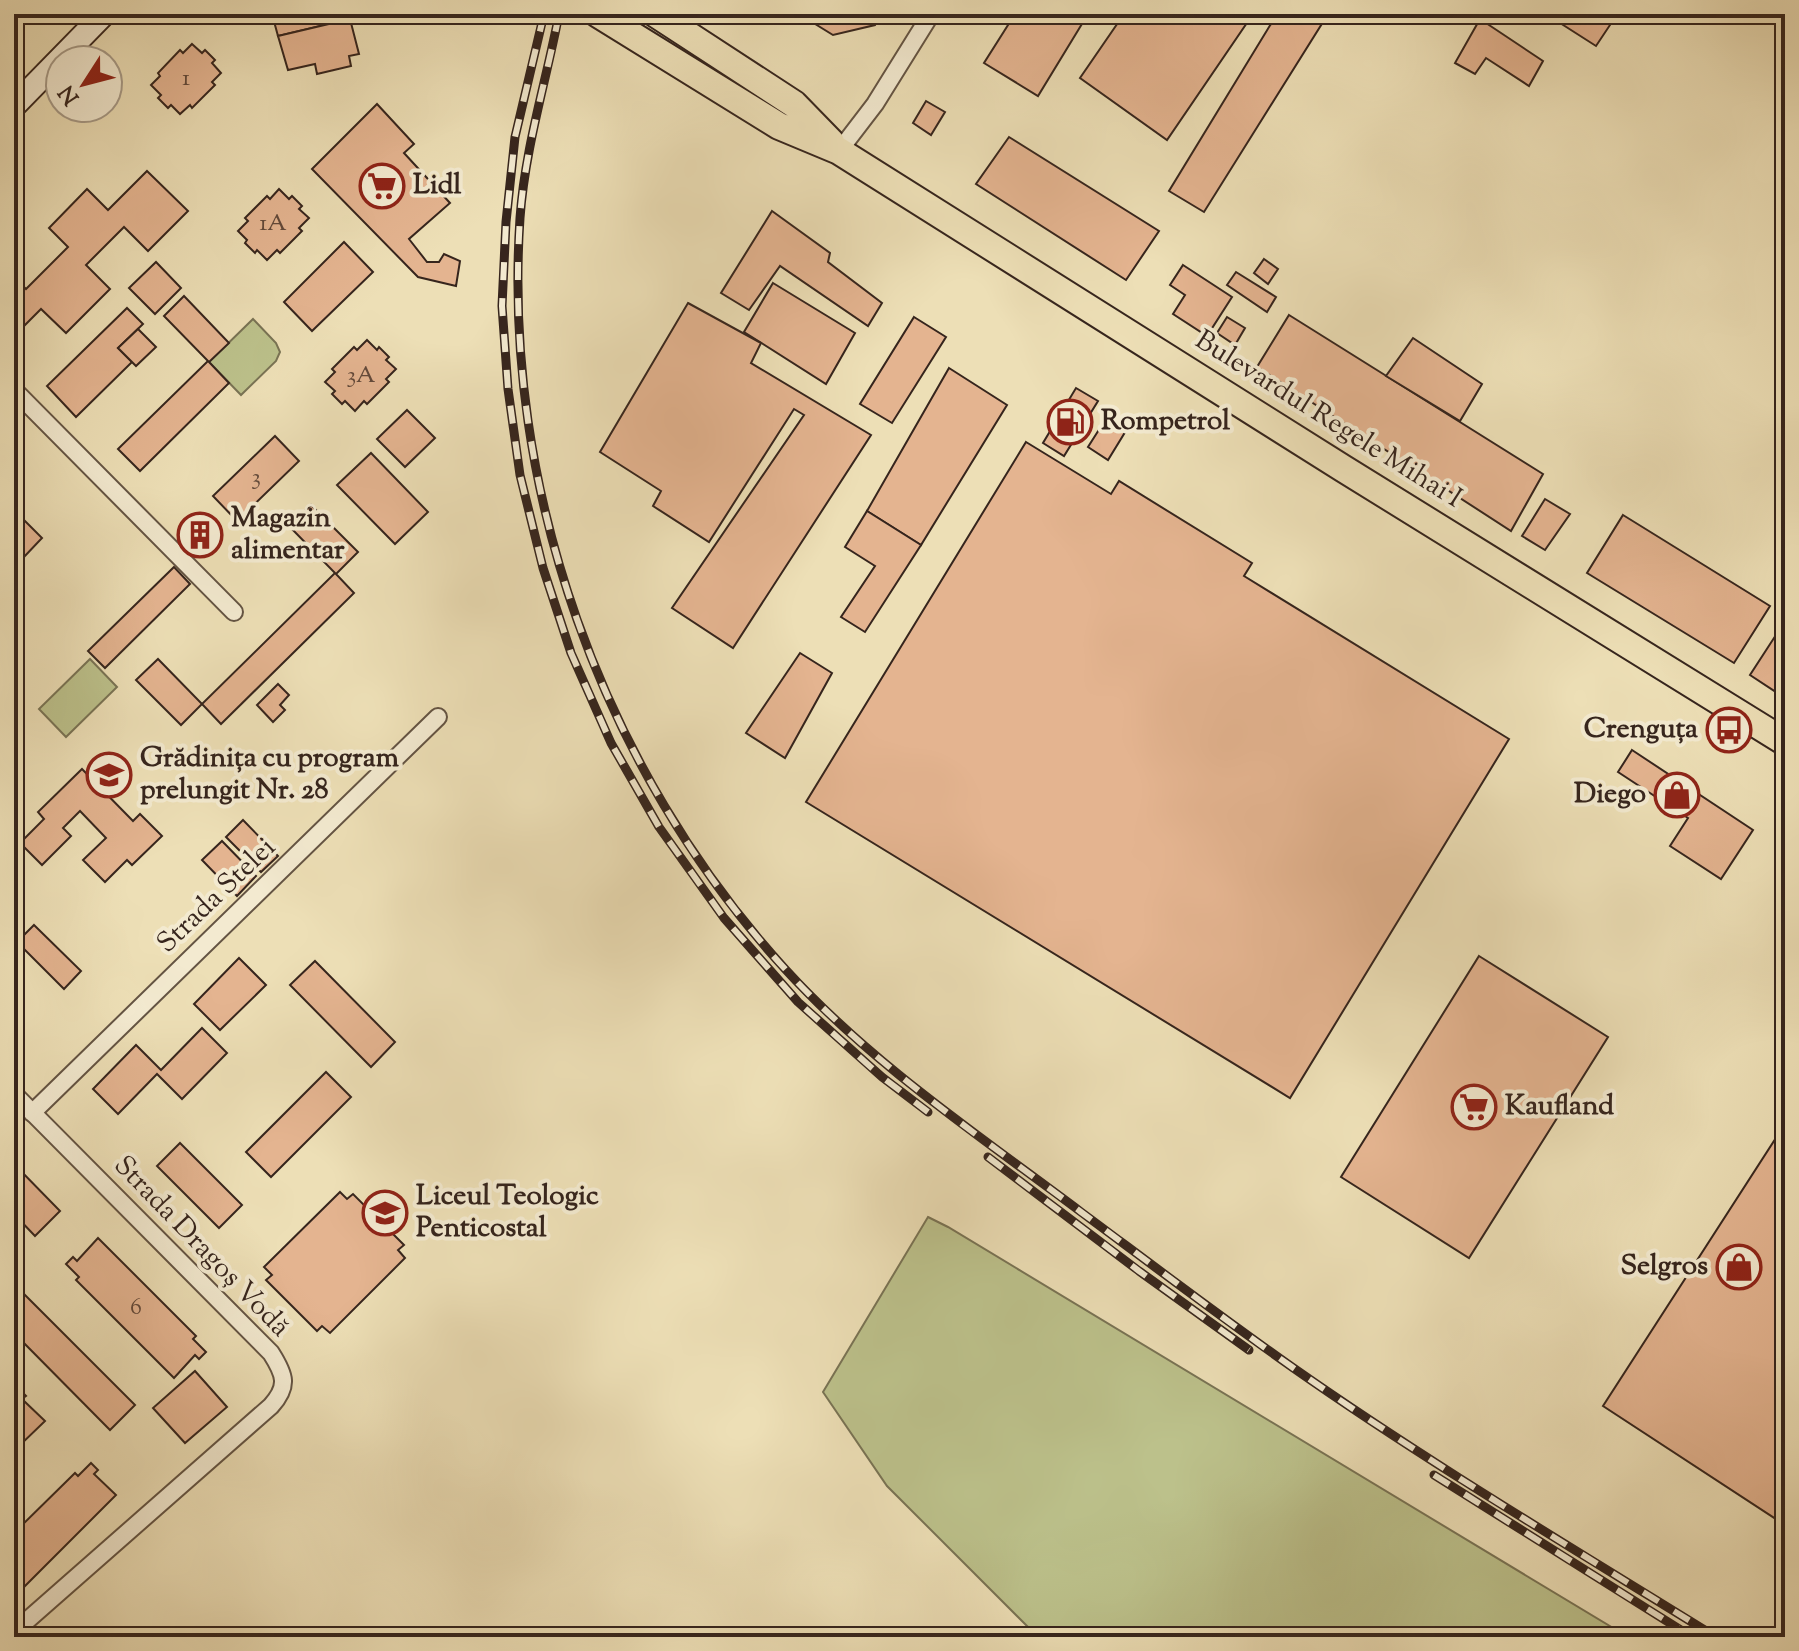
<svg xmlns="http://www.w3.org/2000/svg" width="1799" height="1651" font-family="'Sorts Mill Goudy',serif">
	<rect width="100%" height="100%" fill="#eddfb6"/>
	<filter id="stains"><feTurbulence type="fractalNoise" baseFrequency=".0025" numOctaves="4"/><feColorMatrix values="0 0 0 0 .2 0 0 0 0 .09 0 0 0 0 .02 0 0 0 .5 -.17"/></filter>
	<radialGradient id="worn" r=".72"><stop offset=".6" stop-color="#630" stop-opacity="0"/><stop offset="1" stop-color="#630" stop-opacity=".3"/></radialGradient>
	<g fill="#bcc18b" stroke="#797354" stroke-width="2">
		<polygon points="253,319 276,343 280,352 276,361 241,395 209,362"/>
		<polygon points="90,659 117,687 66,737 39,709"/>
		<polygon points="928,1217 948,1227 1628,1637 1038,1637 887,1486 823,1392"/>
	</g>
	<g fill="#e4b490" stroke="#36251d" stroke-width="2">
		<polygon points="272,14 349,14 350,19 278,36"/>
		<polygon points="799,14 882,14 875,25 833,35"/>
		<polygon points="1015,14 1088,14 1038,96 984,63"/>
		<polygon points="1124,14 1253,14 1167,140 1080,78"/>
		<polygon points="1277,14 1309,14 1323,22 1204,212 1169,191"/>
		<polygon points="1546,14 1614,14 1616,16 1596,46"/>
		<polygon points="350,19 359,54 349,56 351,66 317,74 315,64 288,70 278,36"/>
		<polygon points="1480,19 1543,61 1529,86 1486,58 1475,74 1455,63"/>
		<polygon points="192,44 202,53 205,50 215,60 212,63 221,73 212,82 215,85 192,108 190,105 180,114 171,105 168,108 158,98 161,95 151,85 160,76 158,73 180,50 183,53"/>
		<polygon points="926,101 945,112 931,135 913,123"/>
		<polygon points="377,104 414,144 404,153 450,203 409,239 427,262 439,262 444,254 460,261 456,286 418,277 312,169"/>
		<polygon points="1009,137 1159,231 1126,280 976,184"/>
		<polygon points="147,171 188,211 148,251 124,227 86,265 110,289 66,333 41,309 14,336 14,277 26,289 68,247 49,228 87,189 108,210"/>
		<polygon points="279,189 289,199 292,196 302,206 299,209 309,218 299,228 302,231 280,253 277,250 267,260 257,250 255,253 245,243 247,240 238,231 248,221 245,218 267,196 270,199"/>
		<polygon points="772,211 830,253 828,262 882,303 868,326 780,266 749,310 721,293"/>
		<polygon points="344,242 373,272 312,331 284,302"/>
		<polygon points="1264,259 1278,269 1268,284 1254,273"/>
		<polygon points="156,262 181,288 155,314 129,288"/>
		<polygon points="1183,265 1232,297 1207,336 1173,314 1185,295 1170,285"/>
		<polygon points="1236,272 1276,297 1267,312 1227,285"/>
		<polygon points="773,283 855,333 826,384 744,332"/>
		<polygon points="184,296 229,343 209,362 229,383 140,471 118,449 208,361 164,316"/>
		<polygon points="688,303 761,343 751,363 871,435 733,648 672,608 804,415 794,409 709,542 653,506 661,491 600,452"/>
		<polygon points="127,308 143,324 118,348 132,362 76,417 47,386"/>
		<polygon points="1289,315 1543,474 1511,531 1257,367"/>
		<polygon points="914,317 946,337 892,423 860,404"/>
		<polygon points="1227,317 1245,328 1235,345 1217,333"/>
		<polygon points="138,329 156,347 136,366 118,348"/>
		<polygon points="1413,338 1482,384 1460,421 1386,376"/>
		<polygon points="367,340 377,350 379,347 389,357 386,360 396,369 386,379 389,382 367,404 364,401 355,411 345,401 342,404 332,394 335,391 325,382 335,372 332,369 354,347 357,350"/>
		<polygon points="949,368 1007,405 921,545 867,511"/>
		<polygon points="1076,388 1098,401 1064,456 1043,443"/>
		<polygon points="407,410 435,438 405,467 377,439"/>
		<polygon points="1107,417 1127,429 1108,460 1088,447"/>
		<polygon points="275,436 299,461 237,521 213,496"/>
		<polygon points="1026,442 1111,494 1119,481 1252,563 1244,576 1509,739 1290,1098 806,802"/>
		<polygon points="371,453 428,512 395,544 337,485"/>
		<polygon points="1545,499 1570,514 1545,550 1522,536"/>
		<polygon points="311,505 358,552 336,574 354,593 221,724 202,704 335,573 289,526"/>
		<polygon points="14,510 42,538 23,558 14,549"/>
		<polygon points="867,511 921,545 865,632 841,617 875,566 845,547"/>
		<polygon points="1623,515 1770,606 1734,663 1587,573"/>
		<polygon points="196,518 217,540 204,552 183,531"/>
		<polygon points="174,567 190,584 105,668 88,651"/>
		<polygon points="1785,621 1785,698 1750,675"/>
		<polygon points="800,653 832,673 785,758 746,733"/>
		<polygon points="158,659 202,704 181,725 136,680"/>
		<polygon points="278,684 289,695 280,705 285,710 273,722 257,705"/>
		<polygon points="1632,750 1753,830 1721,879 1670,846 1688,818 1618,772"/>
		<polygon points="82,769 133,821 140,814 162,836 132,865 127,860 105,882 83,860 106,838 80,811 63,828 71,836 42,865 20,843 44,819 38,812"/>
		<polygon points="243,820 278,856 261,872 226,837"/>
		<polygon points="222,841 256,876 237,896 202,860"/>
		<polygon points="34,925 81,971 64,989 17,942"/>
		<polygon points="1479,956 1608,1037 1469,1258 1341,1177"/>
		<polygon points="239,958 266,985 220,1030 194,1004"/>
		<polygon points="315,961 395,1042 371,1067 290,985"/>
		<polygon points="202,1028 227,1053 182,1099 157,1074 118,1114 93,1089 136,1045 161,1070"/>
		<polygon points="326,1072 351,1097 271,1177 246,1152"/>
		<polygon points="1783,1127 1785,1128 1785,1525 1603,1406"/>
		<polygon points="180,1143 242,1205 219,1228 157,1166"/>
		<polygon points="14,1164 60,1211 35,1236 14,1214"/>
		<polygon points="340,1192 347,1199 353,1194 404,1245 398,1250 405,1258 330,1333 322,1326 317,1331 266,1280 272,1275 264,1267"/>
		<polygon points="98,1238 196,1336 193,1339 206,1352 199,1359 195,1355 174,1378 76,1280 79,1277 66,1264 73,1257 77,1261"/>
		<polygon points="25,1295 135,1405 110,1430 14,1333 14,1306"/>
		<polygon points="195,1371 227,1407 185,1443 153,1408"/>
		<polygon points="19,1389 26,1396 22,1399 45,1421 14,1451 14,1394"/>
		<polygon points="91,1463 98,1470 94,1474 116,1495 19,1592 16,1589 14,1591 14,1533 75,1473 78,1476"/>
	</g>
	<g fill="none" stroke-linecap="round" stroke-linejoin="round">
		<g stroke="#645443" stroke-width="20">
			<g id="minor">
				<polyline points="839,151 875,104 931,14"/>
				<polyline points="14,390 234,612"/>
				<path d="M 14,1094 L 271,1353 C 285,1375 289,1386 271,1406 L 14,1632"/>
				<polyline points="32,1113 438,717"/>
			</g>
		</g>
		<g stroke="#36251d" stroke-width="26">
			<polyline id="secondary" points="14,106 104,14"/>
		</g>
		<g stroke="#36251d" stroke-width="30">
			<g id="primary">
				<polyline points="598,14 779,126 839,151 1344,469 1785,742"/>
				<polyline points="656,14 794,104 831,142"/>
			</g>
		</g>
		<use href="#minor" stroke="#f3ead0" stroke-width="16"/>
		<use href="#secondary" stroke="#f3ead0" stroke-width="22"/>
		<use href="#primary" stroke="#eddfb6" stroke-width="26"/>
		<g stroke="#36251d" stroke-width="9">
			<g id="rail">
				<polyline points="544,14 515,137 506,222 502,306 508,389 520,475 543,568 571,653 611,743 659,827 724,918 798,1002 882,1077 928,1112"/>
				<path d="M 559,14 C 546,82 525,148 520,218 C 502,489 602,769 786,970 C 872,1064 980,1136 1081,1212 C 1151,1264 1221,1317 1292,1367 C 1429,1463 1574,1549 1716,1637"/>
				<polyline points="988,1157 1139,1271 1249,1350"/>
				<polyline points="1434,1475 1692,1637"/>
			</g>
		</g>
		<use href="#rail" stroke="#f3ead0" stroke-width="6" stroke-dasharray="18" stroke-linecap="butt"/>
	</g>
	<defs>
		<g id="supermarket-ring" transform="scale(2.3)"><circle r="9.5" fill="#f3ead0" stroke="#8f2418" stroke-width="1.5"/><path d="M-6-5.5h2.5l.6 2H6L4.5 2H-2.5L-4.4-4H-6ZM-1.5 3.2a1.3 1.3 0 1 0 .1 0ZM3 3.2a1.3 1.3 0 1 0 .1 0Z" fill="#8f2418"/></g>
		<g id="fuel-ring" transform="scale(2.3)"><circle r="9.5" fill="#f3ead0" stroke="#8f2418" stroke-width="1.5"/><path d="M-5.5-6h7V0h2V4h1.3V-2.5L3-4.5l.8-.8L6-3V5H2.5V1h-1V6h-7ZM-4.2-4.7v3.2H.2V-4.7Z" fill="#8f2418"/></g>
		<g id="building-ring" transform="scale(2.3)"><circle r="9.5" fill="#f3ead0" stroke="#8f2418" stroke-width="1.5"/><path d="M-4-6H4V6H1V3H-1V6H-4ZM-2.5-4.3h1.7v1.8h-1.7ZM.8-4.3h1.7v1.8H.8ZM-2.5-1h1.7V.8h-1.7ZM.8-1h1.7V.8H.8Z" fill="#8f2418"/></g>
		<g id="bus-ring" transform="scale(2.3)"><circle r="9.5" fill="#f3ead0" stroke="#8f2418" stroke-width="1.5"/><path d="M-5-6H5V4H4V6H2V4H-2V6H-4V4H-5ZM-3.5-4V0h7V-4ZM-3.5 1.2v1.5H-2V1.2ZM2 1.2v1.5H3.5V1.2Z" fill="#8f2418"/></g>
		<g id="school-ring" transform="scale(2.3)"><circle r="9.5" fill="#f3ead0" stroke="#8f2418" stroke-width="1.5"/><path d="M0-5L7-2L0 1L-7-2ZM-4 1L0 2.5L4 1V4Q0 6-4 4Z" fill="#8f2418"/></g>
		<g id="shop-ring" transform="scale(2.3)"><circle r="9.5" fill="#f3ead0" stroke="#8f2418" stroke-width="1.5"/><path d="M-5-2.5h2.3a2.7 3.5 0 0 1 5.4 0H5L5.5 6h-11ZM-1.5-2.5h3a1.5 2.3 0 0 0-3 0Z" fill="#8f2418"/></g>
	</defs>
	<g fill-rule="evenodd">
		<use href="#supermarket-ring" x="382" y="186"/>
		<use href="#fuel-ring" x="1070" y="422"/>
		<use href="#building-ring" x="200" y="535"/>
		<use href="#bus-ring" x="1729" y="730"/>
		<use href="#school-ring" x="109" y="775"/>
		<use href="#shop-ring" x="1677" y="795"/>
		<use href="#supermarket-ring" x="1474" y="1107"/>
		<use href="#school-ring" x="385" y="1213"/>
		<use href="#shop-ring" x="1739" y="1267"/>
	</g>
	<g text-anchor="middle" dominant-baseline="central" stroke-width="8" stroke-linejoin="round" paint-order="stroke">
		<g font-size="24" fill="#62493a">
			<text x="186" y="79">1</text>
			<text x="273" y="224">1A</text>
			<text x="361" y="376">3A</text>
			<text x="256" y="478">3</text>
			<text x="136" y="1308">6</text>
		</g>
		<g font-size="28" font-weight="bold" fill="#36251d" stroke="#f3ead0" text-anchor="start">
			<text x="413" y="186">Lidl</text>
			<text x="1101" y="422">Rompetrol</text>
			<text x="231" y="519">Magazin<tspan x="231" dy="32">alimentar</tspan></text>
			<text x="1698" y="730" text-anchor="end">Crenguța</text>
			<text x="140" y="759">Grădinița cu program<tspan x="140" dy="32">prelungit Nr. 28</tspan></text>
			<text x="1646" y="795" text-anchor="end">Diego</text>
			<text x="1505" y="1107">Kaufland</text>
			<text x="416" y="1197">Liceul Teologic<tspan x="416" dy="32">Penticostal</tspan></text>
			<text x="1708" y="1267" text-anchor="end">Selgros</text>
		</g>
		<g font-size="28" fill="#36251d" stroke="#f3ead0">
			<text transform="translate(1328 420) rotate(32)">Bulevardul Regele Mihai I</text>
			<text transform="translate(217 896) rotate(-44)">Strada Stelei</text>
			<text transform="translate(201 1247) rotate(46)">Strada Dragoș Vodă</text>
		</g>
	</g>
	<rect width="1799" height="1651" fill="none" stroke="#eddfb6" stroke-width="48"/>
	<rect x="16" y="16" width="1767" height="1619" fill="none" stroke="#36251d" stroke-width="4"/>
	<rect x="24" y="24" width="1751" height="1603" fill="none" stroke="#36251d" stroke-width="2"/>
	<g transform="translate(84 84) rotate(234)"><circle r="38" fill="#f3ead0" stroke="#a79b88" stroke-width="2"/>
	<path d="M0-6L14 30L0 20L-14 30Z" fill="#8f2418"/>
	<text y="-12" font-size="22" font-weight="bold" text-anchor="middle" fill="#36251d">N</text>
	</g>
	<rect width="100%" height="100%" filter="url(#stains)"/>
	<rect width="100%" height="100%" fill="url(#worn)"/>
</svg>
